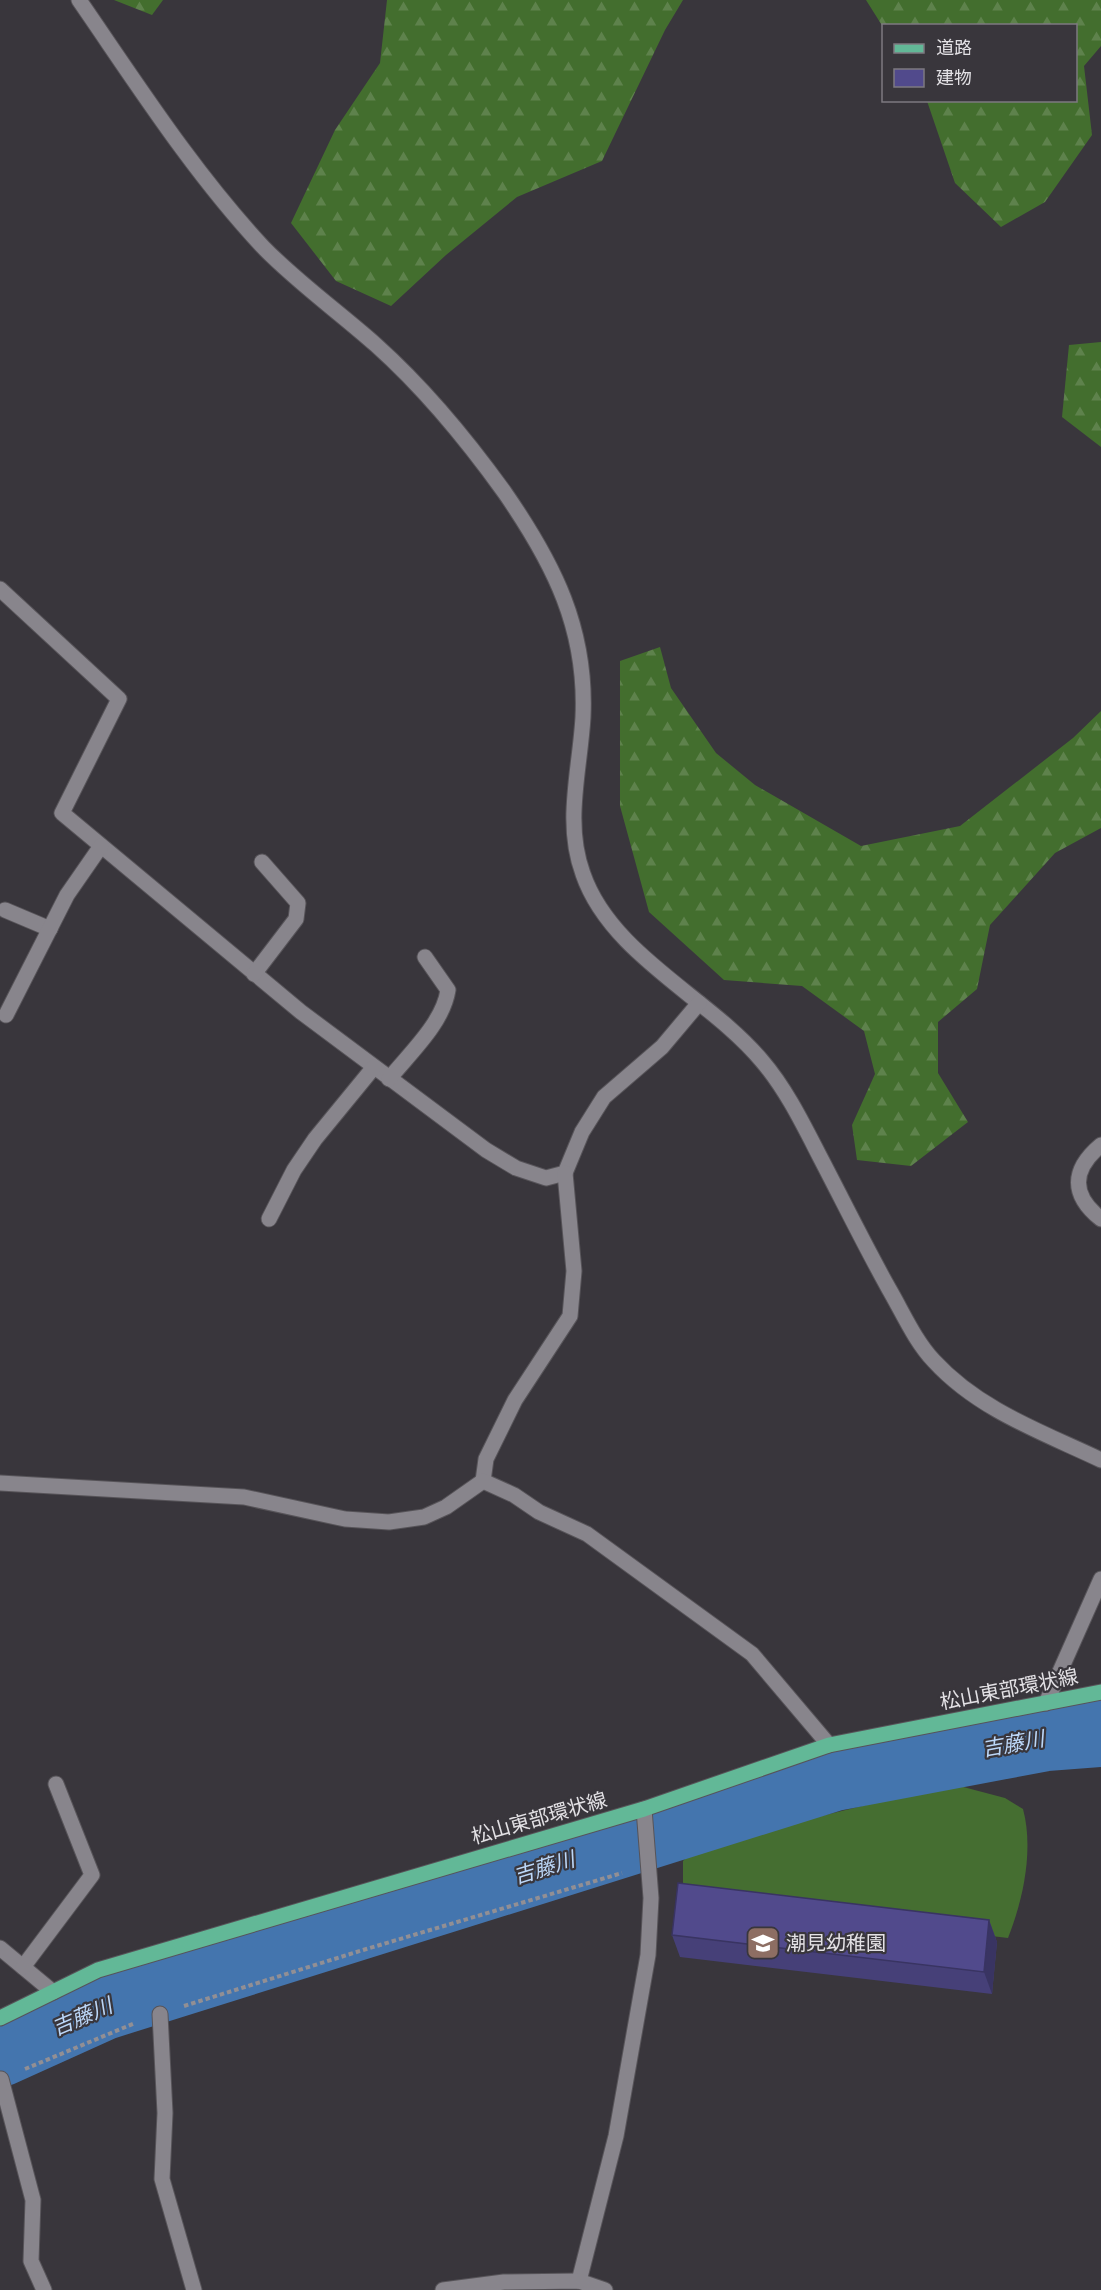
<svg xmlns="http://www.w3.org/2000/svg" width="1101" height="2290" font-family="'Fira Sans','Noto Sans JP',sans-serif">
	<defs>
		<pattern id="forest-firs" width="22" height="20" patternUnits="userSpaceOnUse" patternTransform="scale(1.5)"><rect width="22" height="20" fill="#436e2e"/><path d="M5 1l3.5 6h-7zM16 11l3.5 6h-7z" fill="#5e824c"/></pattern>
	</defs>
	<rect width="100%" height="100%" fill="#39363c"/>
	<g fill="url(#forest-firs)">
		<polygon points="114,0 163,0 152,15"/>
		<polygon points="387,0 683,0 665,30 602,161 517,197 446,255 391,306 336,281 291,223 335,130 380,63"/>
		<polygon points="866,0 1101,0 1101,46 1084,66 1092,135 1045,202 1001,227 955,183 927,101 1076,100 1076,26 883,27"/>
		<polygon points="1101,342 1101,447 1062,417 1069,345"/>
		<polygon points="660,647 671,688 716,753 755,785 861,846 960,826 1073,738 1101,711 1101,828 1055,853 990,925 977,989 938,1022 938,1073 968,1122 911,1166 857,1160 852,1125 875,1074 864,1031 802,986 724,980 649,912 620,806 620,661"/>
	</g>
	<path fill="#456e31" d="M 952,1784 L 1005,1798 L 1023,1809 C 1034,1850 1023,1900 1008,1938 L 683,1899 L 683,1861 L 698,1846 Z"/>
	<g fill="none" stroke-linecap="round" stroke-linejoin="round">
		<polyline stroke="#4475ae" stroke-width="68" points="0,2053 104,2006 834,1777 1046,1737 1101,1733"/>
		<g stroke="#575459" stroke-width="17">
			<g id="minor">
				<path d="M 79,0 C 137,84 193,172 263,247 C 298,283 339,312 376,345 C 424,388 467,440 505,493 C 554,564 587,629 583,717 C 580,770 564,823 583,874 C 611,955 710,998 762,1061 C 786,1089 803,1124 820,1157 C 843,1201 865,1246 889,1289 C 903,1313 915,1341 934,1361 C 979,1410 1042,1432 1101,1460"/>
				<polyline points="0,589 119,699 62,813 301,1012 486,1150 516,1168 546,1178 565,1173 582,1132 604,1097 662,1047 699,1003"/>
				<polyline points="5,910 50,929"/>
				<polyline points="254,974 296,919 298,903 262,862"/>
				<polyline points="6,1015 67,895 101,846"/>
				<path d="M 389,1079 C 410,1053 443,1023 448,990 L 425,957"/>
				<path d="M 1101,1145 C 1071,1170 1071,1195 1101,1219"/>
				<polyline points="269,1219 294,1170 315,1139 374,1067"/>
				<polyline points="483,1481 486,1459 515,1400 570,1316 574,1271 565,1173"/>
				<polyline points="0,1483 244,1497 345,1519 389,1522 424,1517 446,1507 483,1481 514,1495 539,1512 587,1534 752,1654 829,1745"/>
				<polyline points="1046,1703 1101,1579"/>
				<polyline points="0,1948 53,1992"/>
				<polyline points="23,1967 92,1875 56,1784"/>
				<polyline points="160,2014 165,2113 162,2179 194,2290"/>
				<polyline points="1,2079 33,2200 31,2261 44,2290"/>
				<polyline points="579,2281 616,2136 648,1955 651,1898 644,1809"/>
				<polyline points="443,2290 504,2282 579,2281 605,2290"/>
			</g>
		</g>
		<g stroke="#575459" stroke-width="17">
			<polyline id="primary" points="0,2018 98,1970 644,1809 829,1745 1101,1692"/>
		</g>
		<g stroke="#928f94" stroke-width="4" stroke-dasharray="4.5 3" stroke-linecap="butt">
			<polyline points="184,2006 363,1950 622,1873"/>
			<polyline points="25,2069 135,2023"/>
		</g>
		<use href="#minor" stroke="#88858c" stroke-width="15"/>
		<use href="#primary" stroke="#62b897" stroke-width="15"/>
	</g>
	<polygon fill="#464078" points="989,1920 997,1942 992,1994 680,1957 672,1935"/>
	<polygon fill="#393462" points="989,1920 997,1942 992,1994 984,1972"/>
	<polygon fill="#514a8c" stroke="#393462" stroke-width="1.5" points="678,1883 989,1920 984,1972 672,1935"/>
	<defs>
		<g id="school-square" transform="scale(1.725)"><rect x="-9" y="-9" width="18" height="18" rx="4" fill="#8d6e63" stroke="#39363c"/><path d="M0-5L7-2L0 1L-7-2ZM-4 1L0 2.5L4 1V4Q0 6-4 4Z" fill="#fff"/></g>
	</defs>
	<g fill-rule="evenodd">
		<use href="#school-square" x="763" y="1943"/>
	</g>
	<g text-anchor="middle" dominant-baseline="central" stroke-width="4.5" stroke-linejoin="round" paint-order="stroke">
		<g font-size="20" fill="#e3e1e5" stroke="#39363c">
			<text transform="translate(1009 1689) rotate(-11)">松山東部環状線</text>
			<text transform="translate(539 1818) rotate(-16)">松山東部環状線</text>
		</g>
		<g font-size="20" fill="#e3e1e5" stroke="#39363c" text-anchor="start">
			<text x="786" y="1943">潮見幼稚園</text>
		</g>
		<g font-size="21" font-style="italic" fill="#bcd7f8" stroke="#39363c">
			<text transform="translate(1013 1744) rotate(-10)">吉藤川</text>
			<text transform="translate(544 1868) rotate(-17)">吉藤川</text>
			<text transform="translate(82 2017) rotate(-23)">吉藤川</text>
		</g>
	</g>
	<rect x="882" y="24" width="195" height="78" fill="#39363c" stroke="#7d7a80" stroke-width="1.5"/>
	<rect x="894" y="44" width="30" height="9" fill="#62b897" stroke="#7d7a80" stroke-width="1.5"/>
	<text x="936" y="54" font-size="18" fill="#e3e1e5">道路</text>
	<rect x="894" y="69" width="30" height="18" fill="#514a8c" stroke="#7d7a80" stroke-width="1.5"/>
	<text x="936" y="84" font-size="18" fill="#e3e1e5">建物</text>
</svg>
